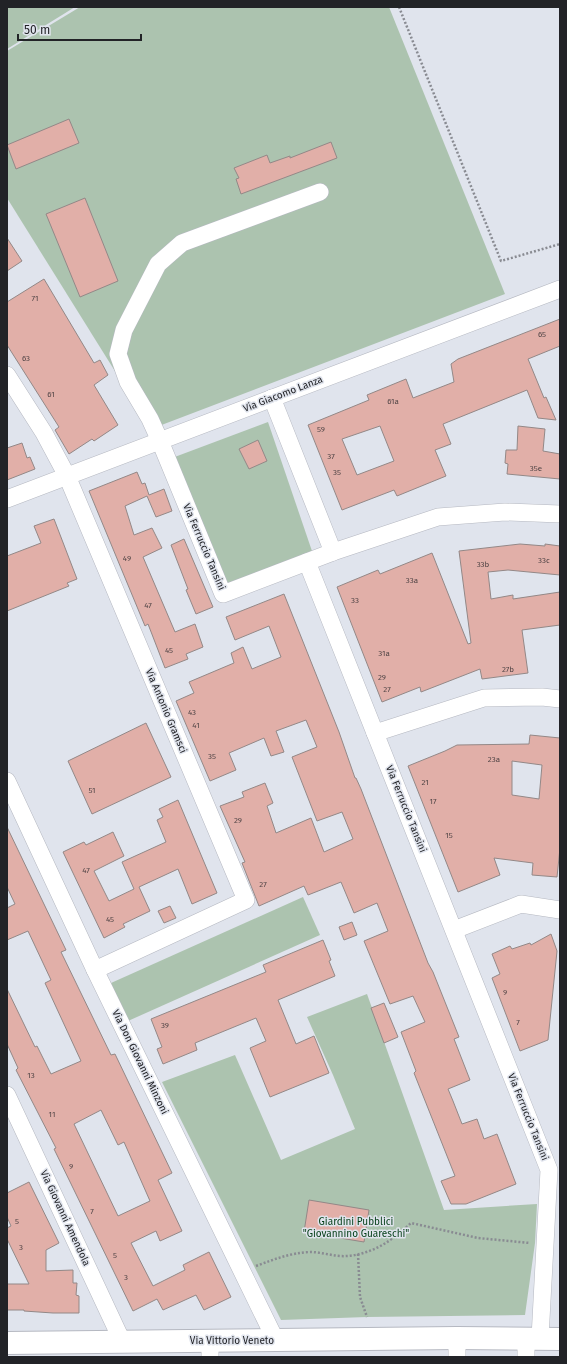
<svg xmlns="http://www.w3.org/2000/svg" width="567" height="1364" font-family="'Fira Sans',sans-serif">
	<rect width="100%" height="100%" fill="#e0e4ed"/>
	<g fill="#acc3af">
		<polygon points="7,7 75,7 7,49"/>
		<polygon points="80,7 389,7 505,294 151,429 7,198 7,51"/>
		<polygon points="268,422 313,554 226,588 172,458"/>
		<polygon points="303,897 320,935 128,1021 111,983"/>
		<polygon points="367,994 444,1210 537,1204 535,1243 525,1315 367,1317 281,1320 162,1082 235,1055 281,1160 355,1129 333,1075 307,1017"/>
	</g>
	<g fill="#e1afa8" stroke="#938887" fill-rule="evenodd">
		<polygon points="69,119 79,143 16,169 7,145"/>
		<polygon points="331,142 337,158 241,194 236,179 239,178 234,168 267,155 270,163 290,156 290,158"/>
		<polygon points="85,198 118,281 80,297 46,214"/>
		<polygon points="7,238 22,261 7,271"/>
		<polygon points="44,279 94,363 100,360 108,375 94,385 118,425 94,441 92,439 69,454 55,430 59,427 7,345 7,302"/>
		<path d="M 560,319 L 560,346 L 528,359 L 544,398 L 546,397 L 556,420 L 538,418 L 527,390 L 443,424 L 451,444 L 435,450 L 446,476 L 397,496 L 394,490 L 342,510 L 308,425 L 369,400 L 367,395 L 406,379 L 413,398 L 454,382 L 451,364 L 458,359 ZM 380,426 L 394,461 L 357,475 L 342,439 Z"/>
		<polygon points="518,426 545,429 543,451 560,454 560,479 507,474 508,464 505,463 506,450 517,450"/>
		<polygon points="258,440 267,461 249,469 239,449"/>
		<polygon points="22,443 27,458 30,457 35,469 7,480 7,448"/>
		<polygon points="137,472 142,484 145,483 149,495 164,489 172,511 156,517 147,496 125,506 134,535 152,528 162,548 143,557 175,632 195,624 203,647 186,654 188,659 165,668 148,624 145,626 89,491"/>
		<polygon points="54,519 77,579 67,583 69,586 7,611 7,556 41,543 34,526"/>
		<polygon points="184,539 213,607 196,614 186,590 188,589 171,545"/>
		<polygon points="520,544 545,546 545,544 560,546 560,575 508,570 488,572 491,599 513,595 513,599 560,592 560,625 522,630 528,673 482,679 480,669 421,692 420,687 382,702 337,587 378,570 380,574 432,553 468,644 471,643 459,551"/>
		<polygon points="284,594 339,732 355,778 356,778 361,789 428,963 433,972 459,1037 454,1039 470,1080 448,1089 453,1101 462,1124 477,1119 484,1139 497,1134 516,1184 466,1204 451,1204 441,1181 455,1176 414,1073 416,1071 401,1032 425,1022 413,996 390,1004 364,941 388,931 377,903 354,913 341,882 308,895 304,886 259,906 242,863 245,862 220,806 244,797 242,792 265,783 273,803 267,806 276,833 311,818 324,852 353,839 342,812 317,821 292,757 317,747 306,720 276,731 284,752 271,756 264,738 229,753 236,770 210,781 176,701 194,693 189,682 234,663 231,653 243,647 252,669 281,657 269,626 235,640 226,617"/>
		<polygon points="146,723 171,777 92,814 68,761"/>
		<path d="M 530,735 L 560,738 L 560,848 L 557,877 L 532,875 L 533,863 L 494,858 L 500,875 L 458,892 L 408,766 L 445,751 L 457,745 L 529,744 ZM 512,761 L 542,765 L 539,799 L 512,795 Z"/>
		<polygon points="178,800 217,893 192,904 178,869 139,887 150,911 123,924 125,927 104,938 63,852 84,842 86,845 113,832 124,856 94,871 109,901 134,889 122,862 166,842 157,820 163,817 159,809"/>
		<path d="M 7,827 L 66,950 L 61,952 L 111,1055 L 115,1054 L 172,1173 L 158,1180 L 182,1231 L 160,1241 L 156,1231 L 131,1243 L 153,1286 L 185,1270 L 183,1265 L 209,1252 L 231,1297 L 204,1310 L 196,1295 L 163,1310 L 157,1299 L 133,1311 L 54,1149 L 56,1148 L 16,1070 L 18,1068 L 7,1044 L 7,989 L 35,1047 L 37,1046 L 51,1074 L 81,1061 L 45,983 L 51,980 L 28,931 L 7,940 L 7,908 L 15,904 L 7,887 ZM 101,1110 L 118,1145 L 124,1142 L 150,1201 L 118,1216 L 74,1124 Z"/>
		<polygon points="170,906 176,918 164,923 158,911"/>
		<polygon points="352,922 357,935 344,940 339,927"/>
		<polygon points="551,934 557,951 548,1040 520,1051 492,978 500,974 492,954 510,946 512,949 530,943 531,945"/>
		<polygon points="323,940 331,960 329,961 335,976 278,1000 296,1044 314,1036 329,1073 270,1097 250,1048 266,1041 256,1018 195,1043 197,1050 163,1064 157,1049 162,1047 151,1019 266,972 263,965"/>
		<polygon points="384,1003 398,1037 384,1043 371,1008"/>
		<polygon points="29,1182 59,1243 46,1250 46,1271 73,1270 73,1283 77,1283 76,1295 79,1296 79,1313 53,1313 24,1311 24,1310 7,1310 7,1284 29,1284 7,1239 7,1228 11,1226 7,1217 7,1193"/>
		<polygon points="309,1200 369,1210 364,1242 304,1232"/>
	</g>
	<g fill="none" stroke-linecap="round" stroke-linejoin="round">
		<g stroke="#b5b8c1" stroke-width="18">
			<g id="minor">
				<polyline points="320,192 182,243 158,264 124,330 118,354 128,382 150,419 160,441 223,594 333,552 438,517 505,512 560,514"/>
				<polyline points="7,375 44,433 67,476 246,900 95,970"/>
				<polyline points="272,398 333,552"/>
				<polyline points="7,499 560,289"/>
				<polyline points="307,562 549,1170 540,1338"/>
				<polyline points="375,733 484,698 542,697 560,699"/>
				<polyline points="7,781 95,970 276,1341"/>
				<polyline points="454,930 521,904 560,910"/>
				<polyline points="7,1095 122,1341"/>
				<polyline points="210,1341 210,1357"/>
				<polyline points="457,1357 457,1338"/>
				<polyline points="526,1357 526,1338"/>
			</g>
		</g>
		<g stroke="#b5b8c1" stroke-width="24">
			<polyline id="major" points="7,1343 457,1338 560,1339"/>
		</g>
		<g stroke="#898b92" stroke-width="2.5" stroke-dasharray="2 2" stroke-linecap="butt">
			<polyline points="399,7 501,261 560,244"/>
			<polyline points="358,1254 360,1297 367,1317"/>
			<path d="M 256,1266 C 275,1259 290,1253 310,1252 C 322,1252 335,1257 347,1256 C 373,1254 393,1240 411,1223 L 478,1238 L 530,1243"/>
		</g>
		<use href="#minor" stroke="#fff" stroke-width="17"/>
		<use href="#major" stroke="#fff" stroke-width="22"/>
	</g>
	<g text-anchor="middle" dominant-baseline="central" stroke-width="3" stroke-linejoin="round" paint-order="stroke">
		<g font-size="8" fill="#524647">
			<text x="35" y="298">71</text>
			<text x="542" y="334">65</text>
			<text x="26" y="358">63</text>
			<text x="51" y="394">61</text>
			<text x="393" y="401">61a</text>
			<text x="321" y="429">59</text>
			<text x="331" y="456">37</text>
			<text x="536" y="468">35e</text>
			<text x="337" y="472">35</text>
			<text x="127" y="558">49</text>
			<text x="544" y="560">33c</text>
			<text x="483" y="564">33b</text>
			<text x="412" y="580">33a</text>
			<text x="355" y="600">33</text>
			<text x="148" y="605">47</text>
			<text x="169" y="650">45</text>
			<text x="384" y="653">31a</text>
			<text x="508" y="669">27b</text>
			<text x="382" y="677">29</text>
			<text x="387" y="689">27</text>
			<text x="192" y="712">43</text>
			<text x="196" y="725">41</text>
			<text x="212" y="756">35</text>
			<text x="494" y="759">23a</text>
			<text x="425" y="782">21</text>
			<text x="92" y="790">51</text>
			<text x="433" y="801">17</text>
			<text x="238" y="820">29</text>
			<text x="449" y="835">15</text>
			<text x="86" y="870">47</text>
			<text x="263" y="884">27</text>
			<text x="110" y="919">45</text>
			<text x="505" y="992">9</text>
			<text x="518" y="1022">7</text>
			<text x="165" y="1025">39</text>
			<text x="31" y="1075">13</text>
			<text x="52" y="1114">11</text>
			<text x="71" y="1166">9</text>
			<text x="92" y="1211">7</text>
			<text x="17" y="1221">5</text>
			<text x="21" y="1247">3</text>
			<text x="115" y="1255">5</text>
			<text x="126" y="1277">3</text>
		</g>
		<g font-size="10" fill="#222327" stroke="#e0e4ed">
			<text transform="translate(283 394) rotate(-21)">Via Giacomo Lanza</text>
			<text transform="translate(204 547) rotate(67)">Via Ferruccio Tansini</text>
			<text transform="translate(166 711) rotate(67)">Via Antonio Gramsci</text>
			<text transform="translate(406 809) rotate(68)">Via Ferruccio Tansini</text>
			<text transform="translate(140 1062) rotate(64)">Via Don Giovanni Minzoni</text>
			<text transform="translate(528 1117) rotate(68)">Via Ferruccio Tansini</text>
			<text transform="translate(65 1218) rotate(65)">Via Giovanni Amendola</text>
			<text x="232" y="1341">Via Vittorio Veneto</text>
		</g>
		<g font-size="10" fill="#003c14" stroke="#e0e4ed">
			<text x="356" y="1222">Giardini Pubblici<tspan x="356" dy="12">"Giovannino Guareschi"</tspan></text>
		</g>
	</g>
	<rect width="567" height="1364" fill="none" stroke="#222327" stroke-width="16"/>
	<path d="M18 34v6h123v-6" fill="none" stroke="#222327" stroke-width="2"/>
	<text x="24" y="34" font-size="12" fill="#222327" stroke="#e0e4ed" stroke-width="3" paint-order="stroke">50 m</text>
</svg>
